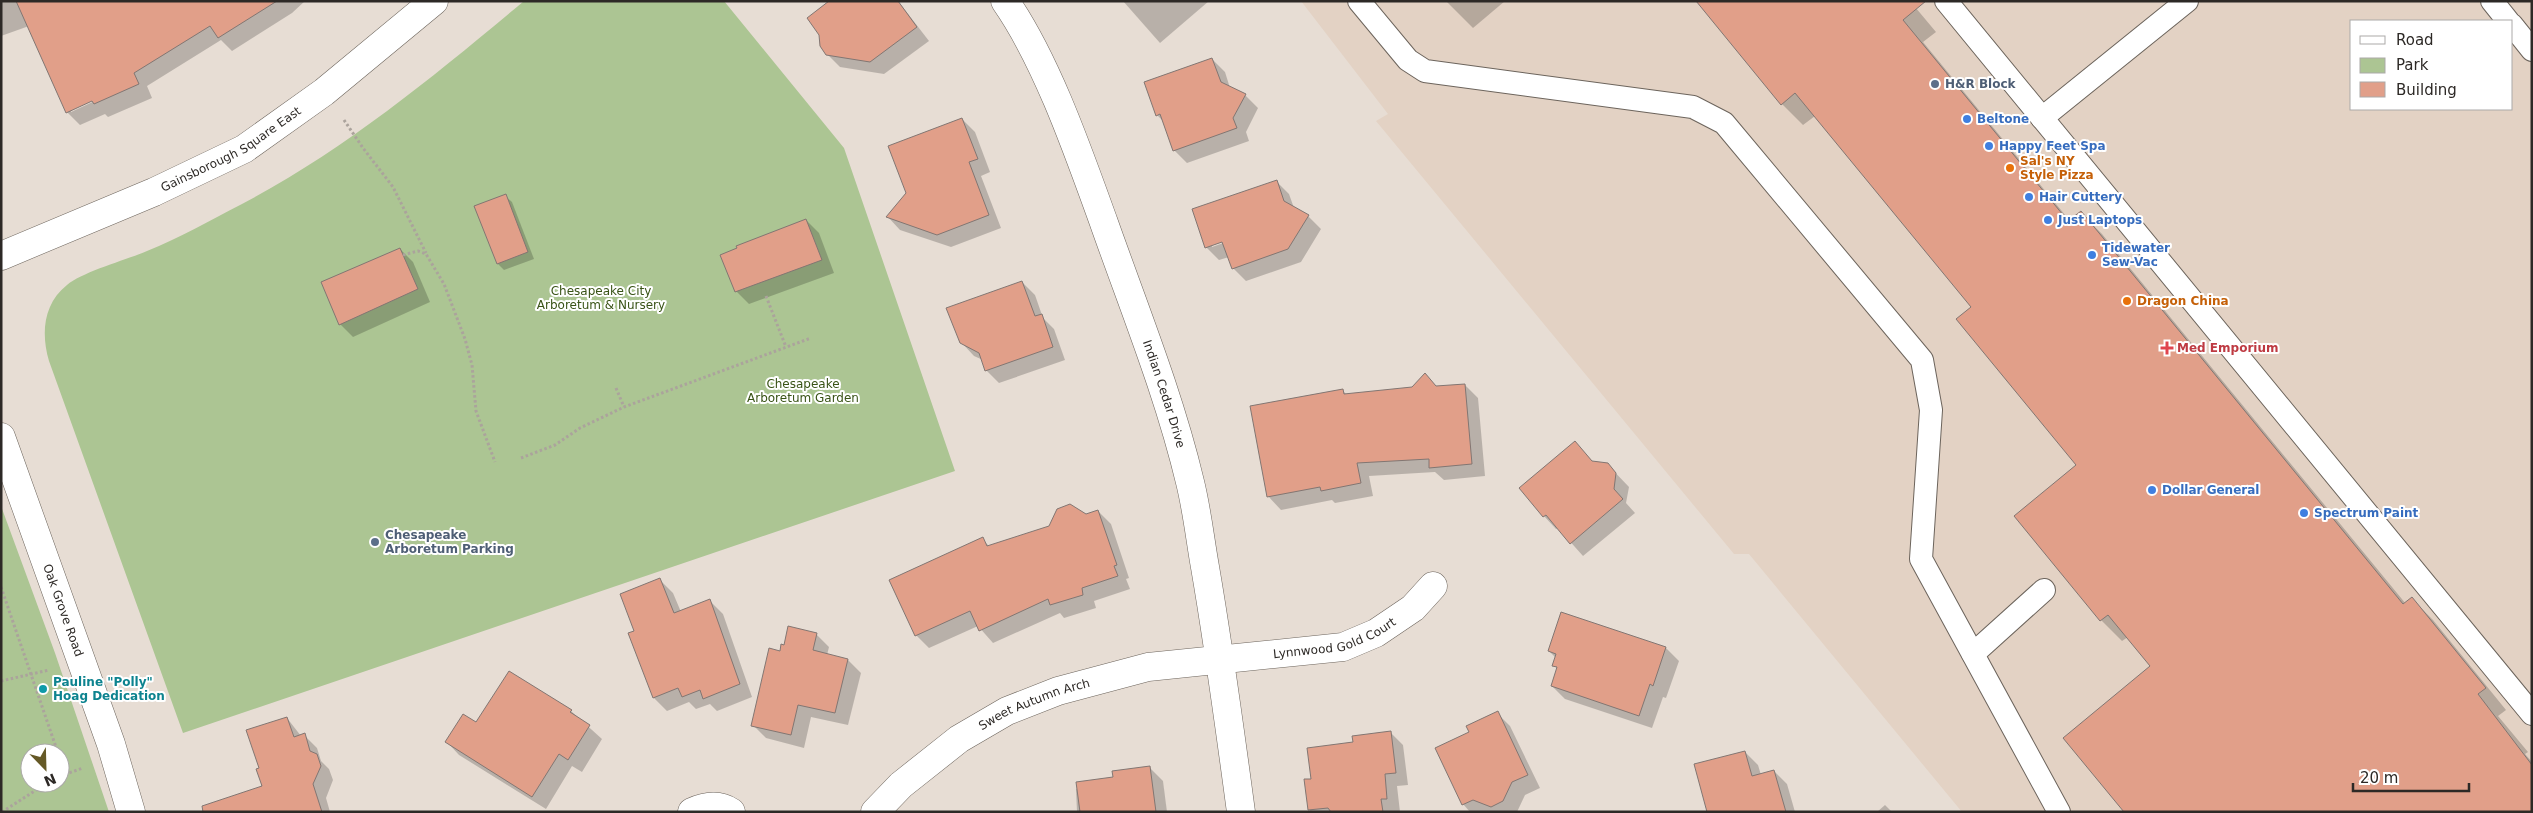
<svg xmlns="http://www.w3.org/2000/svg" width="2533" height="813" font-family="'DejaVu Sans',sans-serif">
	<rect width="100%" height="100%" fill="#e7ddd4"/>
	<path fill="#e3d2c4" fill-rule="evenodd" d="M 1301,1 L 2532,1 L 2532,812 L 1962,812 L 1749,554 L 1734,554 L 1376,121 L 1388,114 ZM 2352,21 L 2512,21 L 2512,109 L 2352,109 Z"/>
	<g fill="#acc593" fill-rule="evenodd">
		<path d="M 524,1 L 724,1 L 844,148 L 955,471 L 183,733 L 49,361 C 41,334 43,304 67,285 C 82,272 126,260 147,251 C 179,238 211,220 242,204 C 346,149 434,76 524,1 Z"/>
		<path d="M 1,506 L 55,653 L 109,812 L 1,812 ZM 30,753 L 60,753 L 60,783 L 30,783 Z"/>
	</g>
	<g fill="#0003" fill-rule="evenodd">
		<path d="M 1,1 L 305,1 L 292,13 L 232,51 L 221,40 L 147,86 L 152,98 L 108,117 L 105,114 L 80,125 L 67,112 L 29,26 L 1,36 ZM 98,97 L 99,99 L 71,112 L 71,109 Z"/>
		<polygon points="898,1 929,41 884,74 840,67 827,54"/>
		<polygon points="1123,1 1209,1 1160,43"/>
		<polygon points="1446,1 1505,1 1473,28"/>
		<polygon points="1697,1 1910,1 1936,32 1923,42 2070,221 2081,213 2102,234 2406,604 2412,599 2433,620 2506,710 2498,716 2528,752 2525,754 2532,762 2532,812 2152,667 2128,637 2122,641 2101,620 2078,465 1973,308 1815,116 1803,125 1782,104"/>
		<polygon points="1212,59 1225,72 1230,88 1245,95 1258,108 1246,132 1249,141 1187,163 1174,150 1165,123 1157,115"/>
		<polygon points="962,119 975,132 990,172 981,176 1001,228 951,247 900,230 888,217 908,194"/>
		<path d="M 1276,181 L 1289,194 L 1294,208 L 1308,216 L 1321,229 L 1301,262 L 1246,281 L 1233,268 L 1229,257 L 1219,260 L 1206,247 ZM 1228,239 L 1229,241 L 1212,247 L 1212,244 Z"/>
		<polygon points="505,196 512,202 534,259 504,270 498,264"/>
		<polygon points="806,220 819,233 834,273 749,304 736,291"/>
		<polygon points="400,249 413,262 430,302 353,337 340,324"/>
		<polygon points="1022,282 1035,295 1043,318 1054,329 1065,360 999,383 986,370 983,360 974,356 961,342"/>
		<polygon points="1425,375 1437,387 1465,385 1478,398 1485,476 1444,480 1435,472 1369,476 1373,496 1335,503 1332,500 1281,510 1268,496 1343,391 1347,395 1412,388"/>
		<polygon points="1575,443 1594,463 1607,464 1629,487 1626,503 1635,513 1583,556 1558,528 1556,529 1544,516"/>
		<polygon points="1098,511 1111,524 1129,578 1126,579 1130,589 1094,601 1096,608 1064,618 1060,613 993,643 978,626 929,648 916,635 982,539 990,547"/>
		<polygon points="660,580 673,593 681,612 710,601 723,614 752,697 717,711 710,704 696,709 689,702 667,711 654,698 636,631"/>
		<polygon points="816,634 829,647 827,655 848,660 861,673 848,725 811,717 804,748 766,738 753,725 781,652"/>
		<polygon points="1666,648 1679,661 1666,698 1663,697 1652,728 1565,699 1552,686 1558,669 1554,665 1556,658 1549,651"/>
		<polygon points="571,711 602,739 582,772 572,766 546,809 459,755 447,742"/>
		<polygon points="1497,713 1510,726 1540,788 1525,795 1517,812 1470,812 1463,804 1471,733"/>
		<polygon points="287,718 301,736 304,735 317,748 321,761 329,769 333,780 326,798 330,812 263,812 260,768"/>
		<polygon points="1390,732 1403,745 1408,785 1397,786 1400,812 1311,812 1309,809 1312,780 1354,743"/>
		<polygon points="1745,752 1758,765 1761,775 1774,771 1787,784 1795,812 1708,812"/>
		<polygon points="1150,768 1163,781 1167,812 1077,812 1076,789"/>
		<polygon points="1885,805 1892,812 1877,812"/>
	</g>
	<g fill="#e19f89" stroke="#827672">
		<polygon points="16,1 277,1 218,38 210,26 134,73 139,84 94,104 92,101 66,113"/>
		<polygon points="829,1 898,1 917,27 870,62 826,55 820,46 819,35 807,18"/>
		<polygon points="1696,1 1926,1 1903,20 2068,221 2081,211 2403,604 2412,597 2486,688 2478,694 2532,765 2532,812 2124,812 2063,738 2150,666 2108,615 2100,621 2014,516 2076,465 1956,319 1971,307 1795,93 1781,105"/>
		<polygon points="1212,58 1221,82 1246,94 1233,118 1237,128 1173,151 1160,114 1156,116 1144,82"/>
		<polygon points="962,118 978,159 969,162 989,215 937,235 886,217 906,193 888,146"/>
		<polygon points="1277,180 1284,201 1309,215 1288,249 1232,269 1222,242 1205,248 1192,209"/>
		<polygon points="506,194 528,252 497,264 474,206"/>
		<polygon points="806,219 822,260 735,292 720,255 737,248 736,246"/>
		<polygon points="400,248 418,289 339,325 321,282"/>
		<polygon points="1022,281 1035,316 1042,314 1053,347 985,371 979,353 960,343 946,308"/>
		<polygon points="1425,373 1436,386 1465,384 1472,464 1429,468 1429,459 1357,463 1361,483 1321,491 1320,487 1267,497 1250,406 1343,389 1344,394 1412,387"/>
		<polygon points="1575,441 1592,461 1608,463 1616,473 1614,489 1623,499 1570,544 1546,515 1543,517 1519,488"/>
		<polygon points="1070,504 1086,514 1098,510 1117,565 1114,566 1118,576 1082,588 1083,595 1050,605 1048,599 979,631 970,611 915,636 889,580 983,537 987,546 1049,526 1057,509"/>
		<polygon points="660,578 674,613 710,599 740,684 703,699 700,690 682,697 678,688 653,698 628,633 634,631 620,594"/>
		<polygon points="1561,612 1666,647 1653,686 1650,684 1639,716 1551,686 1557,667 1552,666 1556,654 1548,651"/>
		<polygon points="788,626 817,633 813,650 848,659 835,713 798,705 791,735 751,726 769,648 780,651 781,644 784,645"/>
		<polygon points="509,671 572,710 570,712 590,725 568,760 559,754 532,797 445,742 463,714 476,722"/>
		<polygon points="1498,711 1528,775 1512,782 1503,801 1491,807 1473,800 1462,805 1435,748 1469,732 1466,726"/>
		<polygon points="287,717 294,737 305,733 310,751 317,754 321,766 313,784 322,812 203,812 202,806 262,786 256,769 259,768 246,730"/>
		<polygon points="1391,731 1396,773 1385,774 1387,799 1381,799 1383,812 1331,812 1328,808 1308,810 1304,779 1311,779 1307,748 1353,742 1352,736"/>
		<polygon points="1745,751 1752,776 1774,770 1786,812 1707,812 1694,764"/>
		<polygon points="1150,766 1156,812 1080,812 1076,782 1113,777 1112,771"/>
	</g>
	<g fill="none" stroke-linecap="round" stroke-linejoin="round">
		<g stroke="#6c645c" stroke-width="24">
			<g id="service">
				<polyline points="1359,1 1408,60 1425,71 1693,107 1724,123 1922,360 1931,410 1921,559 2059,812"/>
				<polyline points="1946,1 2532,714"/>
				<polyline points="2492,1 2508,21"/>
				<polyline points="2512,25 2532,50"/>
				<polyline points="2042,118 2187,1"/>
				<polyline points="1973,654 2044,590"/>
			</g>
		</g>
		<g stroke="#6c645c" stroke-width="29">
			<g id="minor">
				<path id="s1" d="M 1005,1 C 1047,61 1079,154 1104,223 C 1134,308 1169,394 1190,482 C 1197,510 1200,539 1205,567 C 1219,648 1230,730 1241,812"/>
				<path d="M 692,812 C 705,806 719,804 731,812"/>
				<path id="s2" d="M 875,812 L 901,785 L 959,739 L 1007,711 L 1058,691 L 1148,667 L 1343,647 L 1376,633 L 1413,608 L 1433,586"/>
			</g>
		</g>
		<g stroke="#6c645c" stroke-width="29">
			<g id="tertiary">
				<path id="s3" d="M 1,256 L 154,192 L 244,149 L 324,92 L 434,1"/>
				<path id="s4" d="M 1,437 L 111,744 L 131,812"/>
			</g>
		</g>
		<g stroke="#aba39c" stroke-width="3" stroke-dasharray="2.5 2.5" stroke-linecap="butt">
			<polyline points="344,120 363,148 393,187 426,253"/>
			<polyline points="403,255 418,251 426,254 444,284 465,339 472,365 476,411 495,462"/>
			<polyline points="766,296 786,347"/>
			<polyline points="616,388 624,407"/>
			<polyline points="521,458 555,445 580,428 624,407 811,338"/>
			<polyline points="1,587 58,753"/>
			<polyline points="1,681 49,670"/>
			<polyline points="60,758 65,773"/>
			<polyline points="60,776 83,768"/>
			<polyline points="2,812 47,783"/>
		</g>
		<use href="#service" stroke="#fff" stroke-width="22"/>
		<use href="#minor" stroke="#fff" stroke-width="28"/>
		<use href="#tertiary" stroke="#fff" stroke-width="28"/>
	</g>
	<g fill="#5c6f8a" stroke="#fff" stroke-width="2">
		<circle cx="1935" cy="84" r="5"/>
		<circle cx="375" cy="542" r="5"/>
	</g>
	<g fill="#3f7fe0" stroke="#fff" stroke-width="2">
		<circle cx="1967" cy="119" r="5"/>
		<circle cx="1989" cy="146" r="5"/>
		<circle cx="2029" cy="197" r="5"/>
		<circle cx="2048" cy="220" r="5"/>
		<circle cx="2092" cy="255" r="5"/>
		<circle cx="2152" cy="490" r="5"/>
		<circle cx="2304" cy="513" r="5"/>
	</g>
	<g fill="#e8710a" stroke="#fff" stroke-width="2">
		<circle cx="2010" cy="168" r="5"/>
		<circle cx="2127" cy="301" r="5"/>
	</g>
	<path fill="#e0444e" stroke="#fff" stroke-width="2" d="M2164.5 340.5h5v5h5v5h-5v5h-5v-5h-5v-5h5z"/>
	<circle fill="#0f9aa8" stroke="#fff" stroke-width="2" cx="43" cy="689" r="5"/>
	<g text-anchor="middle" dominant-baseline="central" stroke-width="4" stroke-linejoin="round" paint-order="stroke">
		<g font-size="12" font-weight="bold" fill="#4e5e75" stroke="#fff" text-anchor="start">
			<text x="1945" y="84">H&amp;R Block</text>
			<text x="385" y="535">Chesapeake<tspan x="385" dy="14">Arboretum Parking</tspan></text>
		</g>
		<g font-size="12" font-weight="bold" fill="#366cbe" stroke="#fff" text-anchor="start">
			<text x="1977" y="119">Beltone</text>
			<text x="1999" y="146">Happy Feet Spa</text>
			<text x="2039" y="197">Hair Cuttery</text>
			<text x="2058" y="220">Just Laptops</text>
			<text x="2102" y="248">Tidewater<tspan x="2102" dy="14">Sew-Vac</tspan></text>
			<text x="2162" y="490">Dollar General</text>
			<text x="2314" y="513">Spectrum Paint</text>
		</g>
		<g font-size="12" fill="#2d2926" stroke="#fff">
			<text stroke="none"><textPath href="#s3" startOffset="254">Gainsborough Square East</textPath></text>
			<text stroke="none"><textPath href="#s1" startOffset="425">Indian Cedar Drive</textPath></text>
			<text stroke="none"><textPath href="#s4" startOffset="184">Oak Grove Road</textPath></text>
			<text stroke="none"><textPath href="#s2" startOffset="505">Lynnwood Gold Court</textPath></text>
			<text stroke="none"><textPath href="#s2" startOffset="195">Sweet Autumn Arch</textPath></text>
		</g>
		<g font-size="12" font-weight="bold" fill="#c56008" stroke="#fff" text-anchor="start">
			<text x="2020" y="161">Sal's NY<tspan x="2020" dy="14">Style Pizza</tspan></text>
			<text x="2137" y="301">Dragon China</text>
		</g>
		<g font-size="12" fill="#395316" stroke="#fff">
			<text x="601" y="291">Chesapeake City<tspan x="601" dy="14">Arboretum &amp; Nursery</tspan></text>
			<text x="803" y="384">Chesapeake<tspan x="803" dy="14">Arboretum Garden</tspan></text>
		</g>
		<g font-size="12" font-weight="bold" fill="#be3a42" stroke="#fff" text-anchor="start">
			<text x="2177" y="348">Med Emporium</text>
		</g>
		<g font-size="12" font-weight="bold" fill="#0d838f" stroke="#fff" text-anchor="start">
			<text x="53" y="682">Pauline "Polly"<tspan x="53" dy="14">Hoag Dedication</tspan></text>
		</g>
	</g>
	<rect width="2533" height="813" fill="none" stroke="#2d2926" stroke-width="5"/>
	<rect x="2350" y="20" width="162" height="90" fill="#ffffff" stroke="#aba9a8"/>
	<rect x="2360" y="36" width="25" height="8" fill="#ffffff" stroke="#aba9a8"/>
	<text x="2396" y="45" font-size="15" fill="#2d2926">Road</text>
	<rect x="2360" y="58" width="25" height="15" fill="#acc593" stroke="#aba9a8"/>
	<text x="2396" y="70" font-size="15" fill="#2d2926">Park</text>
	<rect x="2360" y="82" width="25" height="15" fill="#e19f89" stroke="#aba9a8"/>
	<text x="2396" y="95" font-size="15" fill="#2d2926">Building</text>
	<g transform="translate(45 768) rotate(157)"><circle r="24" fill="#ffffff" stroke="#aba9a8"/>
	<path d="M0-4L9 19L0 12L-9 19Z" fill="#655926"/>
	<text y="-8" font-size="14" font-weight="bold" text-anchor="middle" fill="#2d2926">N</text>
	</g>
	<path d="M2353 783v8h116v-8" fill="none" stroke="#2d2926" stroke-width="2.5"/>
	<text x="2360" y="783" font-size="15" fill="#2d2926" stroke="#ffffff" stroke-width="4" paint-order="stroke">20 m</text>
</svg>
